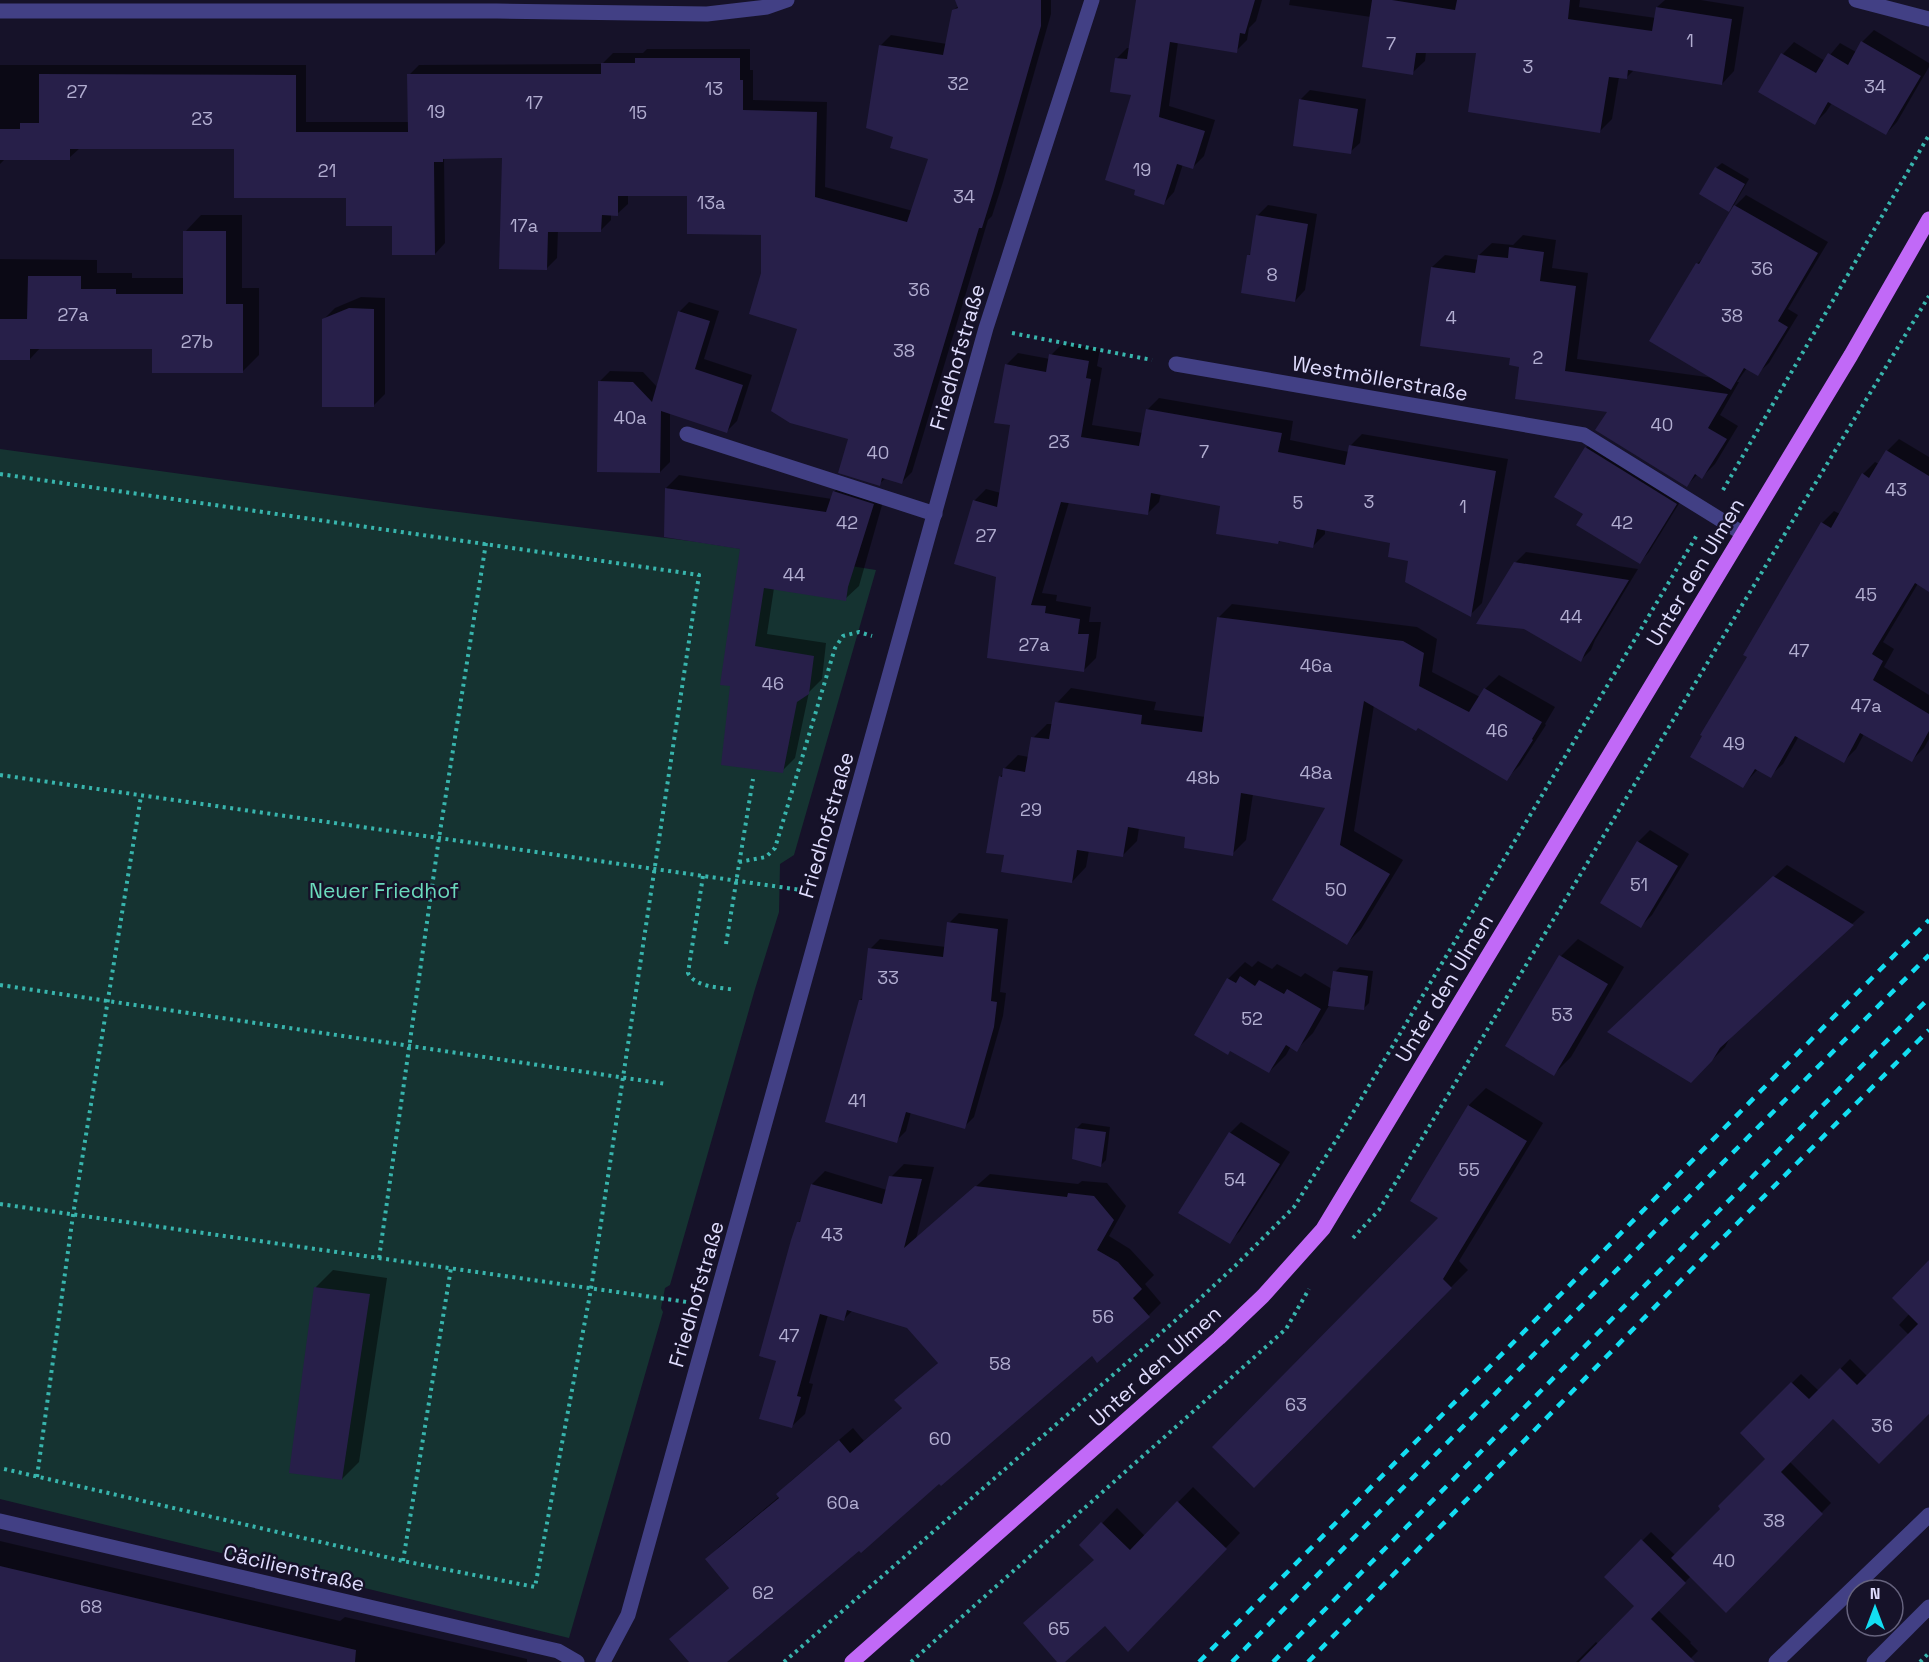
<svg xmlns="http://www.w3.org/2000/svg" width="1929" height="1662" font-family="'Space Grotesk',sans-serif">
	<rect width="100%" height="100%" fill="#161229"/>
	<polygon fill="#153331" points="0,449 427,508 698,542 876,570 794,855 780,864 779,912 755,989 670,1285 665,1288 661,1308 663,1312 569,1638 0,1499"/>
	<g fill="#0007">
		<polygon points="957,0 1051,0 1051,14 1003,182 992,216 988,220 912,472 902,482 886,478 879,484 850,438 799,328 762,273 762,233 689,194 628,194 628,204 617,214 611,214 611,220 601,230 558,230 557,258 547,268 503,156 444,158 445,243 435,254 394,224 347,196 235,147 80,148 69,158 6,158 0,164 0,65 306,65 306,122 409,122 409,75 419,65 602,64 613,53 643,53 647,49 750,49 750,70 753,70 753,100 827,102 825,187 913,211 930,158 895,136 880,46 891,35 947,44 953,11 959,5"/>
		<polygon points="1137,0 1262,0 1256,21 1249,28 1247,40 1236,51 1178,42 1169,106 1215,120 1204,156 1193,167 1183,164 1174,192 1164,203 1133,94 1117,58 1127,48 1130,48"/>
		<polygon points="1290,0 1580,0 1579,7 1656,18 1657,7 1665,0 1701,0 1744,7 1734,71 1722,84 1634,70 1626,78 1619,77 1612,119 1600,131 1478,52 1426,52 1425,61 1412,73 1371,17 1289,5"/>
		<polygon points="1874,30 1929,63 1929,67 1897,122 1886,134 1832,103 1826,112 1815,123 1761,92 1783,54 1794,42 1825,61 1840,43 1856,52 1863,41"/>
		<polygon points="1310,90 1366,99 1360,143 1350,152 1300,100"/>
		<polygon points="1722,163 1749,179 1734,205 1729,210 1716,168"/>
		<polygon points="1746,195 1828,242 1788,309 1798,315 1769,363 1757,374 1747,368 1737,382 1739,382 1720,415 1738,426 1715,464 1702,477 1698,474 1687,485 1609,411 1521,365 1432,267 1445,255 1479,260 1479,255 1492,243 1513,245 1523,235 1556,240 1552,268 1588,273 1577,359 1714,378 1697,264 1706,255 1735,206"/>
		<polygon points="1268,205 1317,214 1305,290 1295,301 1249,255 1252,252 1257,216"/>
		<polygon points="201,215 242,215 242,288 259,288 259,355 242,372 153,347 41,347 30,359 0,358 0,259 97,260 97,273 132,273 132,278 185,278 185,232"/>
		<polygon points="361,297 385,298 385,394 374,405 323,320 335,308"/>
		<polygon points="689,302 719,311 704,359 752,375 737,421 727,431 670,413 670,462 660,472 600,381 610,371 643,372 658,388 679,312"/>
		<polygon points="1063,343 1100,349 1097,366 1102,368 1092,425 1143,433 1147,410 1159,398 1293,421 1290,440 1349,452 1350,446 1362,434 1508,459 1482,603 1470,615 1391,542 1325,529 1325,534 1313,546 1281,540 1278,543 1222,504 1161,493 1159,502 1147,514 1069,502 1042,593 1057,595 1056,601 1091,607 1089,622 1101,622 1096,658 1084,670 997,576 974,501 986,489 1001,493 1011,424 1006,365 1018,353 1050,359 1051,355"/>
		<polygon points="1596,438 1685,494 1649,552 1640,562 1585,513 1586,448"/>
		<polygon points="1899,439 1929,457 1929,565 1883,642 1894,649 1884,667 1929,695 1929,739 1924,748 1912,760 1864,734 1856,749 1844,761 1799,736 1783,764 1770,776 1758,769 1742,787 1749,657 1822,523 1834,511 1840,514 1863,474 1875,462 1879,464 1887,451"/>
		<polygon points="679,475 832,499 834,492 847,479 886,491 859,586 845,599 774,588 767,634 826,643 822,679 809,692 795,758 782,771 732,685 742,548 666,488"/>
		<polygon points="1526,552 1638,569 1595,640 1591,650 1581,660 1515,563"/>
		<polygon points="1232,604 1417,627 1437,639 1432,672 1480,697 1485,689 1499,675 1555,707 1545,724 1546,725 1520,765 1506,779 1418,727 1374,705 1354,831 1403,860 1361,929 1347,943 1328,807 1253,794 1246,840 1232,854 1187,836 1139,828 1137,841 1123,855 1089,850 1086,867 1072,882 1006,854 1000,777 1004,773 1004,769 1018,755 1029,757 1033,738 1047,724 1053,724 1057,703 1071,688 1156,702 1154,710 1206,717 1218,618"/>
		<polygon points="1650,830 1689,854 1652,915 1641,926 1602,902 1638,842"/>
		<polygon points="1787,865 1865,912 1731,1036 1725,1047 1691,1081 1621,1019"/>
		<polygon points="959,913 1008,919 1000,992 1006,993 1003,1016 974,1117 964,1127 911,1112 906,1131 896,1141 860,1000 864,997 870,949 880,939 946,947 949,923"/>
		<polygon points="1578,939 1624,967 1571,1057 1554,1074 1561,956"/>
		<polygon points="1258,961 1272,969 1277,964 1301,977 1305,973 1332,989 1335,972 1340,967 1373,971 1369,1003 1363,1009 1330,1004 1313,1033 1296,1050 1291,1046 1286,1055 1269,1072 1228,979 1245,962 1252,967"/>
		<polygon points="1486,1088 1543,1123 1459,1261 1468,1270 1254,1486 1440,1218 1412,1200 1469,1105"/>
		<polygon points="1241,1122 1290,1152 1240,1231 1229,1242 1181,1212 1230,1133"/>
		<polygon points="1082,1123 1110,1127 1106,1160 1101,1165 1076,1129"/>
		<polygon points="904,1164 934,1167 916,1239 990,1174 1078,1184 1082,1181 1107,1183 1126,1206 1109,1236 1130,1249 1154,1275 1145,1284 1161,1303 1148,1316 1092,1354 725,1662 691,1662 684,1627 730,1587 707,1559 719,1547 780,1496 778,1494 791,1481 853,1428 864,1441 903,1407 897,1400 939,1362 908,1326 853,1310 844,1319 828,1315 809,1383 813,1384 805,1414 792,1426 778,1360 798,1223 802,1219 812,1184 825,1171 887,1190 891,1177"/>
		<polygon points="1929,1262 1929,1411 1833,1417 1790,1462 1831,1503 1726,1611 1691,1576 1658,1610 1691,1642 1690,1643 1698,1651 1687,1662 1576,1662 1596,1642 1598,1644 1636,1606 1606,1577 1651,1532 1676,1556 1767,1459 1742,1433 1801,1374 1819,1391 1850,1359 1868,1377 1909,1335 1899,1325 1910,1313"/>
		<polygon points="333,1270 387,1278 359,1462 342,1479 316,1287"/>
		<polygon points="1193,1487 1240,1533 1142,1635 1105,1624 1063,1662 1059,1662 1095,1559 1081,1545 1117,1508 1145,1536"/>
		<polygon points="0,1541 340,1621 345,1617 527,1659 527,1662 0,1662"/>
	</g>
	<g fill="#271f49">
		<polygon points="955,0 1041,0 1041,26 993,193 982,228 979,228 902,484 882,478 880,486 838,473 848,439 790,423 771,411 797,329 749,314 761,273 761,235 687,234 687,196 618,196 618,216 602,215 601,232 548,232 547,270 499,269 502,158 443,159 443,162 434,162 435,255 392,255 392,226 346,226 346,198 234,198 234,149 70,149 70,160 0,160 0,129 20,129 20,123 39,123 39,74 296,75 296,132 408,132 407,74 601,74 601,63 635,63 635,58 740,58 740,80 743,80 743,110 817,112 815,197 907,222 928,159 890,148 893,137 866,128 879,45 943,55 952,10 958,8"/>
		<polygon points="1136,0 1255,0 1245,34 1240,33 1237,53 1170,42 1159,117 1205,131 1193,169 1177,164 1164,205 1134,195 1135,190 1105,180 1131,95 1110,92 1115,58 1127,59"/>
		<polygon points="1372,0 1392,0 1455,10 1457,0 1570,0 1568,19 1652,31 1656,7 1732,19 1722,85 1628,70 1627,79 1609,77 1600,133 1468,112 1476,53 1416,53 1413,75 1362,67"/>
		<polygon points="1861,41 1921,76 1886,135 1828,102 1815,125 1758,92 1781,53 1816,73 1828,53 1848,65"/>
		<polygon points="1299,99 1358,109 1351,154 1293,146"/>
		<polygon points="1715,167 1745,184 1729,212 1699,194"/>
		<polygon points="1734,205 1818,253 1778,321 1788,327 1758,376 1744,368 1731,390 1649,341 1696,263 1699,264"/>
		<polygon points="1256,215 1308,224 1295,302 1241,293 1247,255 1250,255"/>
		<polygon points="183,231 226,231 226,304 243,304 243,373 152,373 152,349 30,349 30,360 0,360 0,319 27,319 28,276 81,276 81,289 116,289 116,294 183,294"/>
		<polygon points="1509,247 1544,252 1540,281 1576,286 1565,371 1728,394 1708,428 1727,439 1702,479 1695,474 1687,487 1595,430 1607,412 1515,399 1519,367 1509,365 1510,358 1420,346 1431,267 1475,273 1478,255 1508,258"/>
		<polygon points="349,308 374,309 374,407 322,407 322,319"/>
		<polygon points="678,311 710,321 695,369 743,385 727,433 661,411 660,473 597,472 598,381 633,382 652,402"/>
		<polygon points="1049,354 1089,361 1086,378 1091,379 1081,437 1139,446 1146,409 1282,433 1278,452 1345,465 1349,445 1496,471 1471,617 1405,582 1408,561 1388,557 1390,543 1317,529 1313,548 1279,541 1278,544 1216,534 1220,506 1151,493 1148,515 1061,502 1031,605 1046,606 1045,613 1080,619 1078,634 1089,634 1084,672 987,658 996,577 954,564 973,500 997,507 1010,425 994,423 1005,364 1046,372"/>
		<polygon points="1585,447 1677,504 1640,564 1576,525 1583,514 1554,497"/>
		<polygon points="1886,450 1929,476 1929,592 1915,583 1872,654 1883,661 1873,680 1929,714 1929,731 1912,762 1860,733 1844,763 1795,736 1771,778 1755,769 1743,788 1690,757 1702,736 1700,735 1747,657 1743,655 1821,522 1831,528 1862,473 1869,478"/>
		<polygon points="665,488 826,512 833,491 874,504 848,587 846,601 764,588 755,646 814,656 809,694 797,702 783,773 721,765 730,686 720,685 740,549 664,537"/>
		<polygon points="1514,562 1629,580 1585,653 1581,662 1524,629 1476,624"/>
		<polygon points="1217,617 1403,641 1424,653 1419,686 1469,712 1484,688 1542,722 1532,739 1533,740 1507,781 1418,728 1416,731 1364,701 1340,845 1390,874 1347,945 1272,900 1325,808 1241,793 1233,856 1184,848 1185,837 1128,827 1123,857 1077,850 1072,883 1001,872 1004,855 986,853 999,776 1002,777 1003,768 1025,772 1031,737 1049,739 1055,702 1142,715 1141,724 1202,732"/>
		<polygon points="1637,841 1678,866 1641,928 1600,903"/>
		<polygon points="1773,876 1854,925 1720,1048 1712,1061 1691,1083 1607,1032"/>
		<polygon points="947,922 998,929 991,1001 997,1002 994,1027 965,1129 906,1112 897,1143 825,1122 859,1000 862,1000 868,948 943,957"/>
		<polygon points="1559,955 1608,984 1554,1076 1505,1046"/>
		<polygon points="1333,971 1368,976 1364,1010 1328,1006"/>
		<polygon points="1240,976 1255,986 1259,980 1284,994 1287,989 1321,1009 1297,1052 1286,1045 1269,1073 1230,1051 1228,1055 1194,1035 1227,978 1236,983"/>
		<polygon points="1468,1105 1527,1141 1443,1279 1452,1288 1254,1488 1212,1447 1438,1218 1410,1201"/>
		<polygon points="1075,1128 1106,1132 1101,1167 1072,1159"/>
		<polygon points="1229,1132 1280,1164 1230,1244 1178,1213"/>
		<polygon points="889,1176 922,1179 904,1248 975,1186 1067,1197 1068,1193 1094,1196 1114,1220 1097,1250 1118,1262 1142,1289 1133,1298 1150,1317 1097,1363 1092,1356 941,1486 939,1484 861,1553 859,1551 727,1662 689,1662 669,1639 729,1588 705,1559 779,1498 776,1494 839,1440 850,1453 902,1408 894,1400 938,1363 907,1328 847,1310 844,1321 820,1314 797,1396 801,1397 792,1428 759,1419 776,1361 759,1356 791,1240 797,1222 800,1222 811,1184 882,1204"/>
		<polygon points="1929,1260 1929,1414 1879,1464 1833,1419 1781,1472 1823,1514 1726,1613 1671,1558 1720,1509 1718,1506 1765,1459 1740,1433 1791,1382 1809,1399 1840,1368 1857,1385 1918,1324 1892,1298"/>
		<polygon points="314,1287 370,1294 342,1480 289,1473"/>
		<polygon points="1177,1501 1227,1549 1128,1652 1105,1626 1065,1662 1057,1662 1023,1623 1094,1560 1079,1545 1101,1522 1130,1550"/>
		<polygon points="1641,1539 1686,1583 1651,1619 1695,1662 1579,1662 1634,1606 1604,1577"/>
		<polygon points="0,1566 356,1650 355,1662 0,1662"/>
	</g>
	<g fill="none" stroke-linecap="round" stroke-linejoin="round">
		<g stroke="#38b5ad" stroke-width="4" stroke-dasharray="3 4.5" stroke-linecap="butt">
			<polyline points="1012,333 1152,360"/>
			<polyline points="0,474 699,575 591,1289 535,1587 403,1561 0,1468"/>
			<polyline points="1723,490 1929,135"/>
			<polyline points="0,775 801,890"/>
			<polyline points="739,862 766,857 775,848 835,648 843,636 859,632 872,636"/>
			<path d="M 703,876 L 688,973 C 696,988 720,987 735,990"/>
			<polyline points="726,944 753,779"/>
			<polyline points="0,985 666,1084"/>
			<polyline points="0,1204 687,1302"/>
			<polyline points="1353,1238 1379,1210 1804,502 1929,296"/>
			<polyline points="379,1258 439,838 486,543"/>
			<polyline points="37,1477 73,1215 141,796"/>
			<polyline points="403,1561 451,1268"/>
			<polyline points="784,1662 1193,1305 1235,1266 1294,1207 1345,1126 1697,535"/>
			<polyline points="911,1662 1286,1329 1309,1289"/>
			<polyline points="1920,1662 1929,1653"/>
		</g>
		<g stroke="#424085" stroke-width="15">
			<polyline points="1856,0 1929,19"/>
			<polyline points="0,11 497,11 707,14 767,7 787,0"/>
			<polyline points="1176,364 1584,435 1742,533"/>
			<polyline points="687,434 935,514"/>
			<polyline points="0,1521 558,1651 577,1662"/>
			<polyline points="603,1662 628,1615 986,328 1092,0"/>
			<polyline points="1776,1662 1929,1515"/>
			<polyline points="1874,1662 1929,1607"/>
		</g>
		<polyline stroke="#c169f7" stroke-width="15" points="852,1662 1219,1338 1263,1296 1323,1229 1851,355 1929,219"/>
		<g stroke="#13def2" stroke-width="4.5" stroke-dasharray="9 8" stroke-linecap="butt">
			<polyline points="1199,1662 1929,920"/>
			<polyline points="1232,1662 1653,1233 1929,955"/>
			<polyline points="1273,1662 1929,998"/>
			<polyline points="1308,1662 1691,1270 1929,1030"/>
		</g>
	</g>
	<g text-anchor="middle" dominant-baseline="central" stroke-width="5" stroke-linejoin="round" paint-order="stroke">
		<g font-size="18" fill="#b1add0">
			<text x="1690" y="40">1</text>
			<text x="1391" y="43">7</text>
			<text x="1528" y="66">3</text>
			<text x="958" y="83">32</text>
			<text x="1875" y="86">34</text>
			<text x="714" y="88">13</text>
			<text x="77" y="91">27</text>
			<text x="534" y="102">17</text>
			<text x="436" y="111">19</text>
			<text x="638" y="112">15</text>
			<text x="202" y="118">23</text>
			<text x="1142" y="169">19</text>
			<text x="327" y="170">21</text>
			<text x="964" y="196">34</text>
			<text x="711" y="202">13a</text>
			<text x="524" y="225">17a</text>
			<text x="1762" y="268">36</text>
			<text x="1272" y="274">8</text>
			<text x="919" y="289">36</text>
			<text x="73" y="314">27a</text>
			<text x="1732" y="315">38</text>
			<text x="1451" y="317">4</text>
			<text x="197" y="341">27b</text>
			<text x="904" y="350">38</text>
			<text x="1538" y="357">2</text>
			<text x="630" y="417">40a</text>
			<text x="1662" y="424">40</text>
			<text x="1059" y="441">23</text>
			<text x="1204" y="451">7</text>
			<text x="878" y="452">40</text>
			<text x="1896" y="489">43</text>
			<text x="1369" y="501">3</text>
			<text x="1298" y="502">5</text>
			<text x="1463" y="506">1</text>
			<text x="847" y="522">42</text>
			<text x="1622" y="522">42</text>
			<text x="986" y="535">27</text>
			<text x="794" y="574">44</text>
			<text x="1866" y="594">45</text>
			<text x="1571" y="616">44</text>
			<text x="1034" y="644">27a</text>
			<text x="1799" y="650">47</text>
			<text x="1316" y="665">46a</text>
			<text x="773" y="683">46</text>
			<text x="1866" y="705">47a</text>
			<text x="1497" y="730">46</text>
			<text x="1734" y="743">49</text>
			<text x="1316" y="772">48a</text>
			<text x="1203" y="777">48b</text>
			<text x="1031" y="809">29</text>
			<text x="1639" y="884">51</text>
			<text x="1336" y="889">50</text>
			<text x="888" y="977">33</text>
			<text x="1562" y="1014">53</text>
			<text x="1252" y="1018">52</text>
			<text x="857" y="1100">41</text>
			<text x="1469" y="1169">55</text>
			<text x="1235" y="1179">54</text>
			<text x="832" y="1234">43</text>
			<text x="1103" y="1316">56</text>
			<text x="789" y="1335">47</text>
			<text x="1000" y="1363">58</text>
			<text x="1296" y="1404">63</text>
			<text x="1882" y="1425">36</text>
			<text x="940" y="1438">60</text>
			<text x="843" y="1502">60a</text>
			<text x="1774" y="1520">38</text>
			<text x="1724" y="1560">40</text>
			<text x="763" y="1592">62</text>
			<text x="91" y="1606">68</text>
			<text x="1059" y="1628">65</text>
		</g>
		<g font-size="21" fill="#dfdcfd" stroke="#161229">
			<text transform="translate(957 357) rotate(-74)">Friedhofstraße</text>
			<text transform="translate(1380 378) rotate(10)">Westmöllerstraße</text>
			<text transform="translate(1695 572) rotate(-59)">Unter den Ulmen</text>
			<text transform="translate(826 825) rotate(-74)">Friedhofstraße</text>
			<text transform="translate(1444 988) rotate(-59)">Unter den Ulmen</text>
			<text transform="translate(696 1294) rotate(-74)">Friedhofstraße</text>
			<text transform="translate(1155 1366) rotate(-42)">Unter den Ulmen</text>
			<text transform="translate(294 1568) rotate(13)">Cäcilienstraße</text>
		</g>
		<g font-size="21" fill="#6bdabd" stroke="#161229">
			<text x="384" y="890">Neuer Friedhof</text>
		</g>
	</g>
	<g transform="translate(1875 1608)"><circle r="28" fill="#161229" stroke="#66637e" stroke-width="1.5"/>
	<path d="M0-4.5L10 22L0 15L-10 22Z" fill="#13def2"/>
	<text y="-9" font-size="16" font-weight="bold" text-anchor="middle" fill="#dfdcfd">N</text>
	</g>
</svg>
